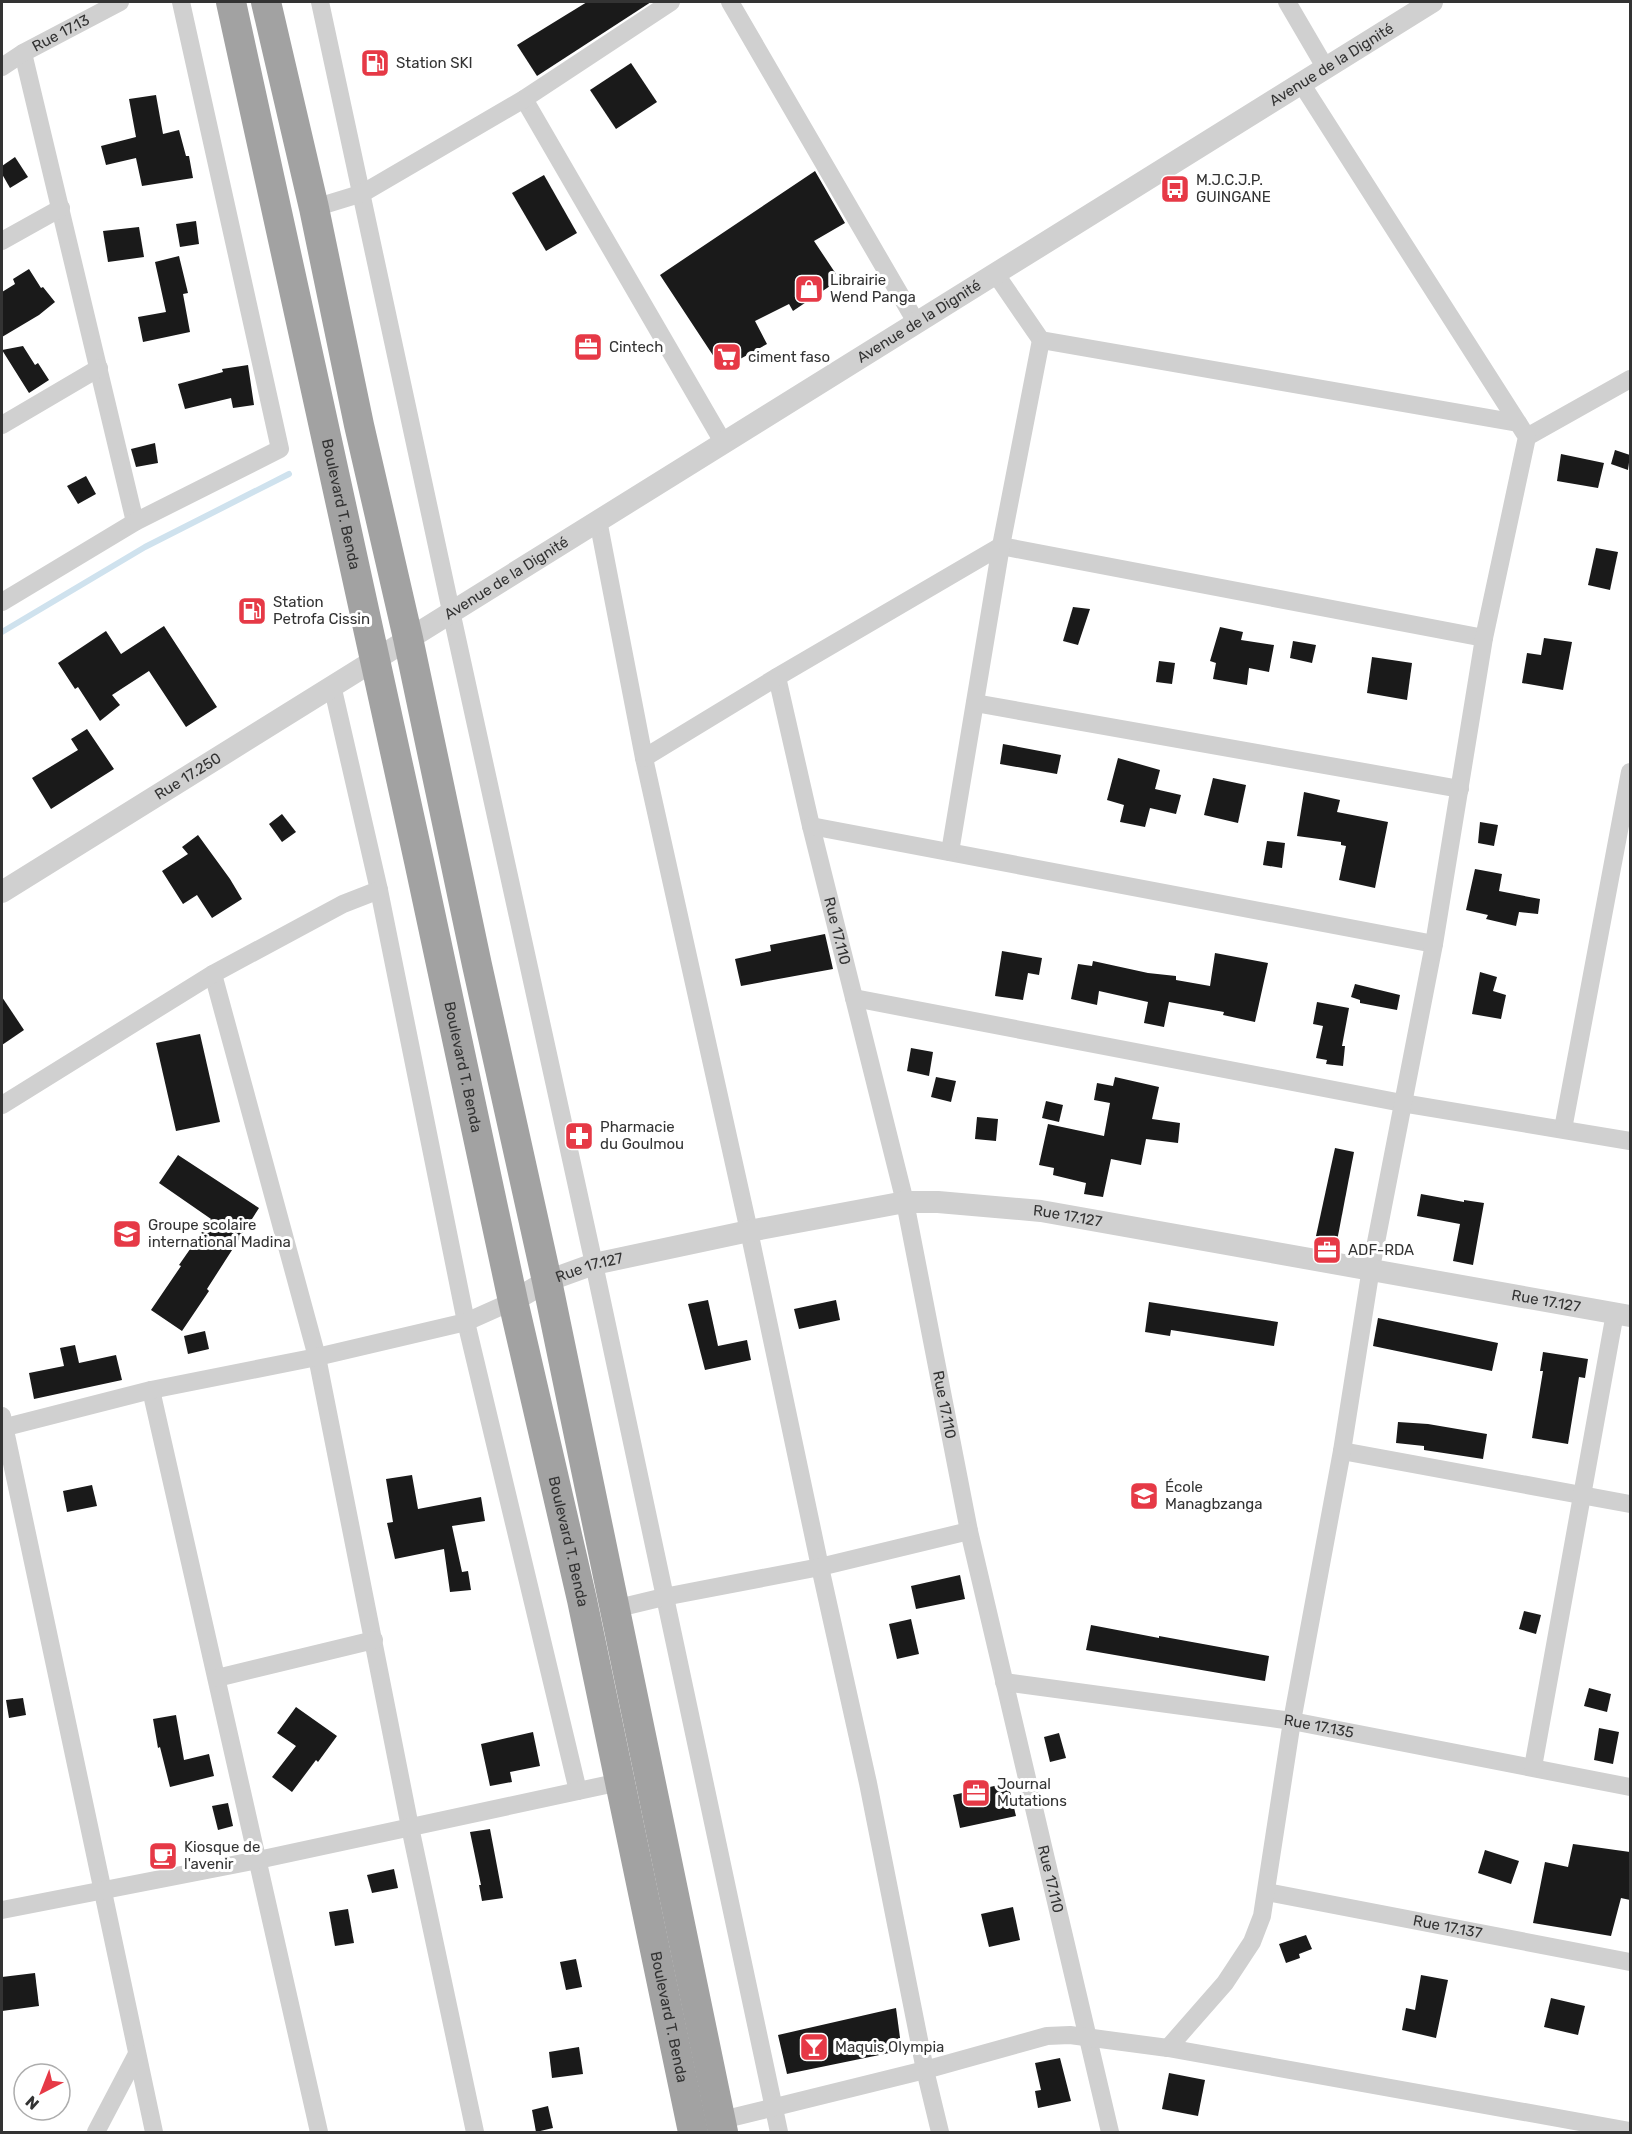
<svg xmlns="http://www.w3.org/2000/svg" width="1632" height="2134" font-family="Rubik,sans-serif">
	<rect width="100%" height="100%" fill="#fff"/>
	<g fill="none" stroke-linecap="round" stroke-linejoin="round">
		<polyline stroke="#cfe2ee" stroke-width="6" points="2,632 145,547 289,474"/>
	</g>
	<g fill="#1a1a1a">
		<polygon points="587,2 651,2 537,76 517,45"/>
		<polygon points="631,63 657,102 616,129 590,90"/>
		<polygon points="156,95 163,134 179,130 186,156 189,156 193,178 142,186 136,158 106,165 101,146 136,137 129,99"/>
		<polygon points="15,157 28,177 10,188 2,174 2,166"/>
		<polygon points="815,171 845,223 814,241 836,274 829,278 830,286 793,311 789,304 755,321 767,344 722,369 660,275"/>
		<polygon points="544,175 577,233 546,251 512,193"/>
		<polygon points="196,221 199,244 180,247 176,224"/>
		<polygon points="139,227 144,257 108,262 103,231"/>
		<polygon points="179,256 188,293 183,294 190,332 143,342 138,317 166,312 155,262"/>
		<polygon points="29,269 41,288 43,287 55,302 39,315 2,337 2,292 15,284 13,279"/>
		<polygon points="23,346 35,365 38,363 49,380 29,393 2,350"/>
		<polygon points="248,365 254,405 233,408 231,398 185,409 178,384 223,372 222,369"/>
		<polygon points="155,443 158,463 136,467 131,449"/>
		<polygon points="1615,450 1630,455 1628,470 1611,464"/>
		<polygon points="1561,454 1604,463 1598,488 1557,481"/>
		<polygon points="86,476 96,494 78,504 67,486"/>
		<polygon points="1596,548 1618,552 1610,590 1588,585"/>
		<polygon points="1073,607 1090,609 1078,645 1063,641"/>
		<polygon points="164,626 217,707 186,727 149,671 112,695 120,705 100,721 78,687 75,689 58,663 106,631 121,654"/>
		<polygon points="1220,627 1243,632 1241,640 1274,645 1269,672 1249,668 1247,685 1213,679 1216,663 1210,661"/>
		<polygon points="1544,638 1572,642 1563,690 1522,683 1527,653 1541,655"/>
		<polygon points="1293,641 1316,645 1312,663 1290,658"/>
		<polygon points="1372,657 1412,663 1407,700 1367,693"/>
		<polygon points="1159,661 1175,663 1172,684 1156,682"/>
		<polygon points="87,729 114,769 51,809 32,778 78,750 71,739"/>
		<polygon points="1003,744 1061,755 1057,774 1000,764"/>
		<polygon points="1118,758 1160,770 1155,789 1181,795 1176,814 1150,808 1145,827 1120,822 1124,805 1107,800"/>
		<polygon points="1213,778 1246,785 1238,823 1204,815"/>
		<polygon points="1304,792 1340,800 1337,812 1388,822 1375,888 1339,880 1346,846 1341,845 1341,842 1297,836"/>
		<polygon points="282,814 296,832 282,842 269,824"/>
		<polygon points="1480,822 1498,825 1494,846 1478,843"/>
		<polygon points="198,835 230,879 242,899 212,918 197,895 183,904 162,871 188,854 182,847"/>
		<polygon points="1267,841 1285,843 1282,868 1263,865"/>
		<polygon points="1475,869 1502,874 1499,891 1540,899 1538,914 1519,912 1516,926 1486,919 1488,915 1466,910"/>
		<polygon points="825,934 833,969 741,986 735,959 771,951 770,945"/>
		<polygon points="1002,951 1042,958 1039,975 1028,973 1023,1000 995,996"/>
		<polygon points="1215,953 1268,963 1255,1022 1223,1015 1224,1012 1169,1002 1164,1027 1144,1023 1148,1002 1099,991 1097,1005 1071,999 1078,964 1092,966 1093,961 1148,973 1176,976 1176,980 1210,986"/>
		<polygon points="1480,972 1497,977 1493,991 1506,995 1501,1019 1472,1014"/>
		<polygon points="1355,984 1400,995 1397,1010 1360,1003 1360,1000 1351,997"/>
		<polygon points="2,997 24,1030 2,1045"/>
		<polygon points="1317,1002 1349,1008 1342,1046 1345,1046 1343,1066 1326,1064 1327,1060 1316,1058 1323,1026 1313,1024"/>
		<polygon points="200,1034 220,1122 176,1131 156,1043"/>
		<polygon points="911,1048 933,1052 929,1076 907,1071"/>
		<polygon points="936,1077 956,1081 951,1102 931,1097"/>
		<polygon points="1115,1077 1159,1087 1152,1119 1180,1123 1178,1143 1146,1139 1141,1165 1111,1159 1103,1197 1084,1194 1086,1183 1053,1175 1054,1168 1039,1165 1048,1124 1104,1136 1110,1103 1094,1100 1097,1083 1113,1086"/>
		<polygon points="1046,1101 1063,1105 1059,1122 1042,1118"/>
		<polygon points="977,1117 998,1119 996,1141 975,1139"/>
		<polygon points="1335,1148 1354,1152 1337,1241 1316,1236"/>
		<polygon points="178,1155 259,1208 207,1289 209,1291 182,1331 151,1310 181,1266 179,1265 211,1219 159,1183"/>
		<polygon points="1421,1194 1464,1202 1464,1200 1484,1203 1473,1265 1453,1261 1460,1224 1417,1216"/>
		<polygon points="708,1300 718,1346 747,1340 751,1360 705,1370 688,1304"/>
		<polygon points="836,1300 840,1320 799,1329 794,1309"/>
		<polygon points="1149,1302 1278,1322 1274,1346 1171,1330 1170,1336 1145,1332"/>
		<polygon points="1378,1318 1498,1343 1492,1371 1373,1346"/>
		<polygon points="205,1331 209,1349 188,1354 184,1336"/>
		<polygon points="75,1345 79,1363 116,1355 122,1380 34,1399 29,1373 64,1366 60,1348"/>
		<polygon points="1543,1352 1588,1359 1585,1378 1579,1377 1568,1444 1532,1438 1543,1371 1540,1371"/>
		<polygon points="1398,1422 1428,1424 1487,1434 1483,1459 1424,1450 1424,1446 1396,1443"/>
		<polygon points="412,1475 418,1509 481,1497 485,1521 452,1526 462,1572 468,1571 471,1590 450,1592 444,1549 395,1559 387,1523 393,1522 386,1479"/>
		<polygon points="92,1485 97,1506 67,1512 63,1491"/>
		<polygon points="960,1575 965,1599 916,1609 911,1586"/>
		<polygon points="1524,1611 1541,1615 1536,1634 1519,1629"/>
		<polygon points="911,1619 919,1654 897,1659 889,1624"/>
		<polygon points="1091,1625 1159,1638 1159,1636 1269,1656 1265,1681 1086,1650"/>
		<polygon points="1589,1688 1611,1694 1607,1712 1584,1706"/>
		<polygon points="23,1698 26,1715 9,1718 6,1700"/>
		<polygon points="296,1707 337,1736 318,1762 316,1760 292,1792 272,1777 296,1746 277,1733"/>
		<polygon points="176,1715 184,1760 209,1754 214,1776 170,1787 160,1747 158,1748 153,1719"/>
		<polygon points="1599,1728 1619,1732 1613,1764 1594,1760"/>
		<polygon points="533,1732 540,1766 510,1772 512,1782 490,1786 481,1744"/>
		<polygon points="1059,1733 1066,1758 1050,1762 1044,1737"/>
		<polygon points="1008,1783 1016,1816 960,1828 953,1795"/>
		<polygon points="228,1803 233,1826 218,1830 212,1806"/>
		<polygon points="490,1829 503,1898 482,1901 479,1885 481,1885 470,1832"/>
		<polygon points="1573,1844 1630,1852 1630,1900 1621,1898 1611,1936 1533,1923 1545,1862 1568,1867"/>
		<polygon points="1485,1850 1519,1861 1511,1884 1478,1873"/>
		<polygon points="394,1869 398,1888 372,1893 367,1875"/>
		<polygon points="1013,1907 1020,1940 989,1947 981,1914"/>
		<polygon points="348,1909 354,1943 335,1946 329,1912"/>
		<polygon points="1306,1935 1312,1949 1299,1954 1300,1958 1286,1963 1279,1944"/>
		<polygon points="576,1959 582,1987 566,1990 560,1962"/>
		<polygon points="35,1973 39,2006 2,2011 2,1977"/>
		<polygon points="1421,1975 1448,1980 1436,2038 1402,2030 1406,2008 1415,2010"/>
		<polygon points="1551,1998 1585,2006 1578,2035 1544,2027"/>
		<polygon points="896,2008 901,2045 894,2052 787,2074 778,2035"/>
		<polygon points="579,2047 583,2074 552,2078 549,2052"/>
		<polygon points="1060,2058 1071,2101 1038,2108 1035,2091 1041,2090 1035,2063"/>
		<polygon points="1169,2073 1205,2080 1198,2116 1162,2109"/>
		<polygon points="548,2106 553,2128 536,2132 532,2110"/>
	</g>
	<g fill="none" stroke-linecap="round" stroke-linejoin="round">
		<g stroke="#d0d0d0" stroke-width="18">
			<polyline points="320,2 451,611 594,1264 779,2132"/>
			<polyline points="730,2 916,322"/>
			<polyline points="1287,2 1325,67"/>
			<polyline points="23,53 135,522"/>
			<path id="s1" d="M 2,67 L 23,53 L 120,2"/>
			<polyline points="524,99 723,442"/>
			<polyline points="314,208 363,193 524,99 671,2"/>
			<polyline points="2,241 61,208"/>
			<polyline points="995,273 1041,340 1518,423"/>
			<polyline points="2,425 99,368"/>
			<polyline points="1527,437 1630,379"/>
			<polyline points="598,520 644,758 749,1231 820,1567 868,1783 925,2070 940,2132"/>
			<polyline points="2,602 135,522 280,449 181,2"/>
			<path id="s2" d="M 777,677 L 811,826 L 905,1202 L 969,1531 L 1110,2132"/>
			<polyline points="332,685 379,890 466,1322 578,1791"/>
			<polyline points="975,703 1460,789"/>
			<polyline points="644,758 777,677 1001,546 1484,638"/>
			<polyline points="811,826 1434,944"/>
			<polyline points="950,852 1001,546 1041,340"/>
			<polyline points="213,974 317,1357 410,1827 475,2132"/>
			<polyline points="854,998 1402,1103 1630,1141"/>
			<polyline points="2,1105 213,974 343,904 379,890"/>
			<polyline points="1563,1129 1630,772"/>
			<polyline points="151,1390 319,2132"/>
			<polyline points="2,1416 154,2132"/>
			<polyline points="2,1428 151,1390 317,1357 466,1322 513,1301"/>
			<polyline points="1342,1451 1630,1504"/>
			<polyline points="614,1609 664,1597 820,1567 969,1531"/>
			<polyline points="217,1678 374,1640"/>
			<path id="s3" d="M 1004,1682 L 1292,1721 L 1630,1787"/>
			<polyline points="1533,1767 1615,1313"/>
			<path id="s4" d="M 1267,1892 L 1630,1962"/>
			<polyline points="2,1910 258,1860 620,1782"/>
			<polyline points="1168,2048 1225,1983 1252,1942 1262,1916 1292,1721 1342,1451 1371,1268 1434,944 1484,638 1527,437 1301,83"/>
			<polyline points="722,2120 925,2070 1047,2036 1070,2035 1168,2048 1630,2131"/>
			<polyline points="96,2132 137,2054"/>
		</g>
		<g stroke="#d0d0d0" stroke-width="22">
			<path id="s5" d="M 2,892 L 1432,2"/>
			<path id="s6" d="M 513,1301 L 547,1281 L 594,1264 L 749,1231 L 905,1202 L 938,1202 L 1041,1211 L 1630,1316"/>
		</g>
		<g stroke="#a2a2a2" stroke-width="30">
			<path id="s7" d="M 231,2 L 419,861 L 513,1301 L 582,1600 L 693,2132"/>
			<polyline points="266,2 314,208 359,425 408,638 477,965 547,1281 723,2132"/>
		</g>
	</g>
	<defs>
		<g id="fuel-square" transform="scale(1.5)"><rect x="-9" y="-9" width="18" height="18" rx="4" fill="#e63946" stroke="#fff"/><path d="M-5.5-6h7V0h2V4h1.3V-2.5L3-4.5l.8-.8L6-3V5H2.5V1h-1V6h-7ZM-4.2-4.7v3.2H.2V-4.7Z" fill="#fff"/></g>
		<g id="bus-square" transform="scale(1.5)"><rect x="-9" y="-9" width="18" height="18" rx="4" fill="#e63946" stroke="#fff"/><path d="M-5-6H5V4H4V6H2V4H-2V6H-4V4H-5ZM-3.5-4V0h7V-4ZM-3.5 1.2v1.5H-2V1.2ZM2 1.2v1.5H3.5V1.2Z" fill="#fff"/></g>
		<g id="shop-square" transform="scale(1.5)"><rect x="-9" y="-9" width="18" height="18" rx="4" fill="#e63946" stroke="#fff"/><path d="M-5-2.5h2.3a2.7 3.5 0 0 1 5.4 0H5L5.5 6h-11ZM-1.5-2.5h3a1.5 2.3 0 0 0-3 0Z" fill="#fff"/></g>
		<g id="office-square" transform="scale(1.5)"><rect x="-9" y="-9" width="18" height="18" rx="4" fill="#e63946" stroke="#fff"/><path d="M-6-3h4V-5.5h4V-3h4V5H-6ZM-1-4.5V-3h2v-1.5ZM-6 0V1H6V0Z" fill="#fff"/></g>
		<g id="supermarket-square" transform="scale(1.5)"><rect x="-9" y="-9" width="18" height="18" rx="4" fill="#e63946" stroke="#fff"/><path d="M-6-5.5h2.5l.6 2H6L4.5 2H-2.5L-4.4-4H-6ZM-1.5 3.2a1.3 1.3 0 1 0 .1 0ZM3 3.2a1.3 1.3 0 1 0 .1 0Z" fill="#fff"/></g>
		<g id="pharmacy-square" transform="scale(1.5)"><rect x="-9" y="-9" width="18" height="18" rx="4" fill="#e63946" stroke="#fff"/><path d="M-2-6h4v4h4v4h-4v4h-4v-4h-4v-4h4Z" fill="#fff"/></g>
		<g id="school-square" transform="scale(1.5)"><rect x="-9" y="-9" width="18" height="18" rx="4" fill="#e63946" stroke="#fff"/><path d="M0-5L7-2L0 1L-7-2ZM-4 1L0 2.5L4 1V4Q0 6-4 4Z" fill="#fff"/></g>
		<g id="cafe-square" transform="scale(1.5)"><rect x="-9" y="-9" width="18" height="18" rx="4" fill="#e63946" stroke="#fff"/><path d="M-5.5-4.5H6V0H3Q3 3.5 0 3.5H-2.5Q-5.5 3.5-5.5 0ZM3-3.2v2h1.7v-2ZM-6 4.5H4V6H-6Z" fill="#fff"/></g>
		<g id="bar-square" transform="scale(1.5)"><rect x="-9" y="-9" width="18" height="18" rx="4" fill="#e63946" stroke="#fff"/><path d="M-6-5H6L.8 .8V4.5H3.5V6h-7V4.5H-.8V.8Z" fill="#fff"/></g>
	</defs>
	<g fill-rule="evenodd">
		<use href="#fuel-square" x="375" y="63"/>
		<use href="#bus-square" x="1175" y="189"/>
		<use href="#shop-square" x="809" y="289"/>
		<use href="#office-square" x="588" y="347"/>
		<use href="#supermarket-square" x="727" y="357"/>
		<use href="#fuel-square" x="252" y="611"/>
		<use href="#pharmacy-square" x="579" y="1136"/>
		<use href="#school-square" x="127" y="1234"/>
		<use href="#office-square" x="1327" y="1250"/>
		<use href="#school-square" x="1144" y="1496"/>
		<use href="#office-square" x="976" y="1793"/>
		<use href="#cafe-square" x="163" y="1856"/>
		<use href="#bar-square" x="814" y="2047"/>
	</g>
	<g text-anchor="middle" dominant-baseline="central" stroke-width="6" stroke-linejoin="round" paint-order="stroke">
		<g font-size="15" fill="#333" stroke="#fff">
			<text stroke="none"><textPath href="#s1" startOffset="68">Rue 17.13</textPath></text>
			<text stroke="none"><textPath href="#s5" startOffset="1566">Avenue de la Dignité</textPath></text>
			<text stroke="none"><textPath href="#s5" startOffset="1080">Avenue de la Dignité</textPath></text>
			<text stroke="none"><textPath href="#s7" startOffset="514">Boulevard T. Benda</textPath></text>
			<text stroke="none"><textPath href="#s5" startOffset="594">Avenue de la Dignité</textPath></text>
			<text stroke="none"><textPath href="#s5" startOffset="219">Rue 17.250</textPath></text>
			<text stroke="none"><textPath href="#s2" startOffset="261">Rue 17.110</textPath></text>
			<text stroke="none"><textPath href="#s7" startOffset="1090">Boulevard T. Benda</textPath></text>
			<text stroke="none"><textPath href="#s6" startOffset="570">Rue 17.127</textPath></text>
			<text stroke="none"><textPath href="#s6" startOffset="84">Rue 17.127</textPath></text>
			<text stroke="none"><textPath href="#s6" startOffset="1056">Rue 17.127</textPath></text>
			<text stroke="none"><textPath href="#s2" startOffset="747">Rue 17.110</textPath></text>
			<text stroke="none"><textPath href="#s7" startOffset="1576">Boulevard T. Benda</textPath></text>
			<text stroke="none"><textPath href="#s3" startOffset="318">Rue 17.135</textPath></text>
			<text stroke="none"><textPath href="#s2" startOffset="1233">Rue 17.110</textPath></text>
			<text stroke="none"><textPath href="#s4" startOffset="184">Rue 17.137</textPath></text>
			<text stroke="none"><textPath href="#s7" startOffset="2062">Boulevard T. Benda</textPath></text>
		</g>
		<g font-size="15" fill="#333" stroke="#fff" text-anchor="start">
			<text x="396" y="63">Station SKI</text>
			<text x="1196" y="180">M.J.C.J.P.<tspan x="1196" dy="17">GUINGANE</tspan></text>
			<text x="830" y="280">Librairie<tspan x="830" dy="17">Wend Panga</tspan></text>
			<text x="609" y="347">Cintech</text>
			<text x="748" y="357">ciment faso</text>
			<text x="273" y="602">Station<tspan x="273" dy="17">Petrofa Cissin</tspan></text>
			<text x="600" y="1127">Pharmacie<tspan x="600" dy="17">du Goulmou</tspan></text>
			<text x="148" y="1225">Groupe scolaire<tspan x="148" dy="17">international Madina</tspan></text>
			<text x="1348" y="1250">ADF-RDA</text>
			<text x="1165" y="1487">École<tspan x="1165" dy="17">Managbzanga</tspan></text>
			<text x="997" y="1784">Journal<tspan x="997" dy="17">Mutations</tspan></text>
			<text x="184" y="1847">Kiosque de<tspan x="184" dy="17">l'avenir</tspan></text>
			<text x="835" y="2047">Maquis Olympia</text>
		</g>
	</g>
	<rect width="1632" height="2134" fill="none" stroke="#333333" stroke-width="6"/>
	<g transform="translate(42 2092) rotate(222)"><circle r="28" fill="#ffffff" stroke="#adadad" stroke-width="1.5"/>
	<path d="M0-4.5L10 22L0 15L-10 22Z" fill="#e63946"/>
	<text y="-9" font-size="16" font-weight="bold" text-anchor="middle" fill="#333333">N</text>
	</g>
</svg>
